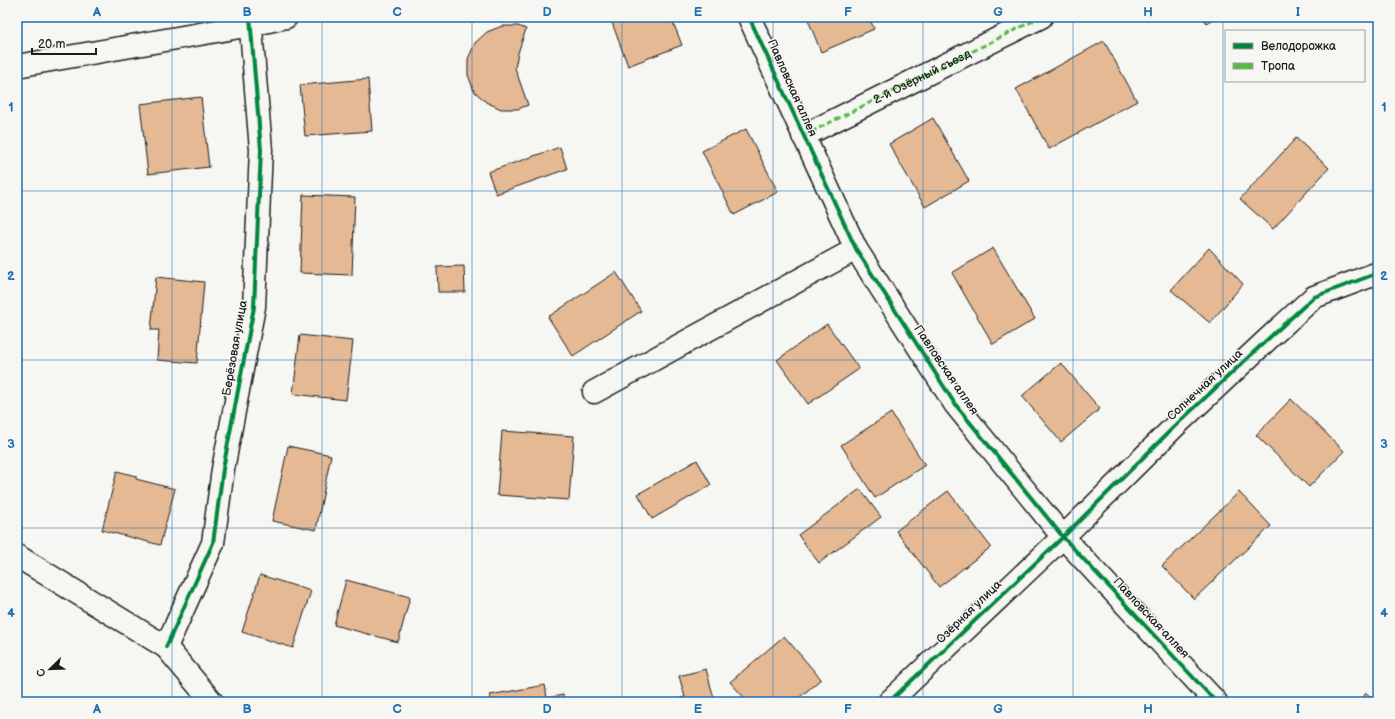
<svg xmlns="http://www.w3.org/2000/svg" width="1395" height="719" font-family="'Balsamiq Sans',sans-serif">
	<rect width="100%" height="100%" fill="#f6f6f2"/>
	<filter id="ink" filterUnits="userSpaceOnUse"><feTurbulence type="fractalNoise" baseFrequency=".025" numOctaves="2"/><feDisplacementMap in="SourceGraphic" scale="8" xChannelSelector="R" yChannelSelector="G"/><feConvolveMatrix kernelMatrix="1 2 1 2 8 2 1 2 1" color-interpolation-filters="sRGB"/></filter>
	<g filter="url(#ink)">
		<g fill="#e4b994" stroke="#1c1c1c">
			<polygon points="619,17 671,17 682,45 628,66 611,20"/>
			<polygon points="807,17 869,17 874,29 821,52"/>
			<polygon points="1202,17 1215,17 1207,23"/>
			<polygon points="502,26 518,26 526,29 518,53 515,68 528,105 518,109 501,109 486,102 474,91 468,75 468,59 475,43 487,32"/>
			<polygon points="1104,41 1137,101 1049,149 1016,89"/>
			<polygon points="368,79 372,131 305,136 300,85"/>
			<polygon points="201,97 209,167 148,174 140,104"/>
			<polygon points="933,118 969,181 925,207 889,144"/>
			<polygon points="746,129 778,192 734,215 702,151"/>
			<polygon points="1296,138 1329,168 1273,229 1240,199"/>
			<polygon points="560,147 567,169 496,194 488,172"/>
			<polygon points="303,195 355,197 352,275 300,273"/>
			<polygon points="993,248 1035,319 993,344 952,273"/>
			<polygon points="1209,248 1243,284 1210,323 1171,290"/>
			<polygon points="464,266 465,292 438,292 437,267"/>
			<polygon points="616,272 641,311 573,356 548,317"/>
			<polygon points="156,277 204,282 197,363 157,360 159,330 151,330"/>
			<polygon points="827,324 859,369 808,404 777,360"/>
			<polygon points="300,335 353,341 346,400 293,394"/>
			<polygon points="1061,363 1100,409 1061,442 1022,396"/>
			<polygon points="1291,399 1344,451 1309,487 1256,435"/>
			<polygon points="891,413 925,465 875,498 841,445"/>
			<polygon points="502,431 574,436 569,500 497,495"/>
			<polygon points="288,446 331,455 316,530 272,521"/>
			<polygon points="697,460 711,485 652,519 638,494"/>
			<polygon points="117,471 136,476 136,479 175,489 160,545 102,530"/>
			<polygon points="860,489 881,517 819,563 798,535"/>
			<polygon points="948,491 991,547 939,587 896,531"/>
			<polygon points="1239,492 1271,526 1194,599 1162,566"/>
			<polygon points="260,575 311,591 293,648 242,632"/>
			<polygon points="346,580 410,597 398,642 334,625"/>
			<polygon points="784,636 821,679 794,702 748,702 730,682"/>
			<polygon points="706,669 715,702 667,702 685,697 679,676"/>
			<polygon points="545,685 547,698 563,695 564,702 491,702 490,695"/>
			<polygon points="1366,693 1378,702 1360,702"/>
		</g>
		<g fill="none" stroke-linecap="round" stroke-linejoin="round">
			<g stroke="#1c1c1c" stroke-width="25">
				<g id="minor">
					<polyline points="749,17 856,249 955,404 1063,537 1216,702"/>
					<polyline points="17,66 251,25 286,17"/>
					<path id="s1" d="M 803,136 L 1041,17"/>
					<polyline points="594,392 856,249"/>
					<polyline points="17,556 166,647 212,702"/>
					<polyline points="166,647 213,543 223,469 254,307 261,150 250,17"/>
					<polyline points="889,702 1063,537 1176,425 1269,338 1314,297 1378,273"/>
				</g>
			</g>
			<use href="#minor" stroke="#f6f6f2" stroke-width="22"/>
			<polyline stroke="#58b947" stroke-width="3" stroke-dasharray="6 3" stroke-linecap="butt" points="803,136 1041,17"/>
			<g stroke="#f6f6f2" stroke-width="6">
				<g id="cycleway">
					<polyline points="749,17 856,249 955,404 1063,537 1216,702"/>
					<polyline points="166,647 213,543 223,469 254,307 261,150 250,17"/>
					<polyline points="889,702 1063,537 1176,425 1269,338 1314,297 1378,273"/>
				</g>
			</g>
			<use href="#cycleway" stroke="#00873e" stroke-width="4"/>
		</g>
	</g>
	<path fill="none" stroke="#1f6fb2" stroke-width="1" stroke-opacity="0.55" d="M 172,17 L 172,702M 322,17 L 322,702M 472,17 L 472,702M 622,17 L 622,702M 773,17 L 773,702M 923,17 L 923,702M 1073,17 L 1073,702M 1223,17 L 1223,702M 17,191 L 1378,191M 17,360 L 1378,360M 17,528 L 1378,528"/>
	<g text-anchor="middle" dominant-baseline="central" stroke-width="3" stroke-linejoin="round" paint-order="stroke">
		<g font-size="12" fill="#1c1c1c" stroke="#f6f6f2">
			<text stroke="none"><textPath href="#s1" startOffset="133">2-й Озёрный съезд</textPath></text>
			<text transform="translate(792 88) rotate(66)">Павловская аллея</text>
			<text transform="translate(235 348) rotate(-80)">Берёзовая улица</text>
			<text transform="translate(946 370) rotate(56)">Павловская аллея</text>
			<text transform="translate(1205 385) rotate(-43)">Солнечная улица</text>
			<text transform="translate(969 612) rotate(-44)">Озёрная улица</text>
			<text transform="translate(1151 618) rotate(47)">Павловская аллея</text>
		</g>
	</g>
	<rect width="1395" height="719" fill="none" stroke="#f6f6f2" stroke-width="44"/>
	<rect x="1225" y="30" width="140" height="52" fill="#f6f6f2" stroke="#9f9f9c"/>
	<rect x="1233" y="43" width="20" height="6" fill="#00873e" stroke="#9f9f9c"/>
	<text x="1261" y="50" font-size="12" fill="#1c1c1c">Велодорожка</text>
	<rect x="1233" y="63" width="20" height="6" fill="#58b947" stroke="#9f9f9c"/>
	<text x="1261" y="70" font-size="12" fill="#1c1c1c">Тропа</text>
	<g transform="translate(50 669) rotate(247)" stroke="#f6f6f2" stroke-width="3" paint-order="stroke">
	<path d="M0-3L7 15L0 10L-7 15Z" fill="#1c1c1c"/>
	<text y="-6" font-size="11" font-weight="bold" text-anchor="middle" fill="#1c1c1c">С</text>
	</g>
	<path d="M32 48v6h64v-6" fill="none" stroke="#1c1c1c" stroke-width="2"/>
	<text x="38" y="48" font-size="12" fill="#1c1c1c" stroke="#f6f6f2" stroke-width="3" paint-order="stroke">20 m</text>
	<rect x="22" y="22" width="1351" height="675" fill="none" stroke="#1f6fb2" stroke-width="1.5"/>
	<g font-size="13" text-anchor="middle" font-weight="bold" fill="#1f6fb2">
		<text x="97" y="16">A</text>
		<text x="247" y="16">B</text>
		<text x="397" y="16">C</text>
		<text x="547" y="16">D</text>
		<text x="698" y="16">E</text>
		<text x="848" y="16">F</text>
		<text x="998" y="16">G</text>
		<text x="1148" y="16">H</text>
		<text x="1298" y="16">I</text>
		<text x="11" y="111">1</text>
		<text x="1384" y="111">1</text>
		<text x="11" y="280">2</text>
		<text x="1384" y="280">2</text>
		<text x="11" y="448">3</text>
		<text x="1384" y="448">3</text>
		<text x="11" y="617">4</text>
		<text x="1384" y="617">4</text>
		<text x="97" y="713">A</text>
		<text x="247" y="713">B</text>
		<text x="397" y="713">C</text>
		<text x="547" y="713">D</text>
		<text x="698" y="713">E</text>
		<text x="848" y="713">F</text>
		<text x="998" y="713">G</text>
		<text x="1148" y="713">H</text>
		<text x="1298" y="713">I</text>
	</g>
</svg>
